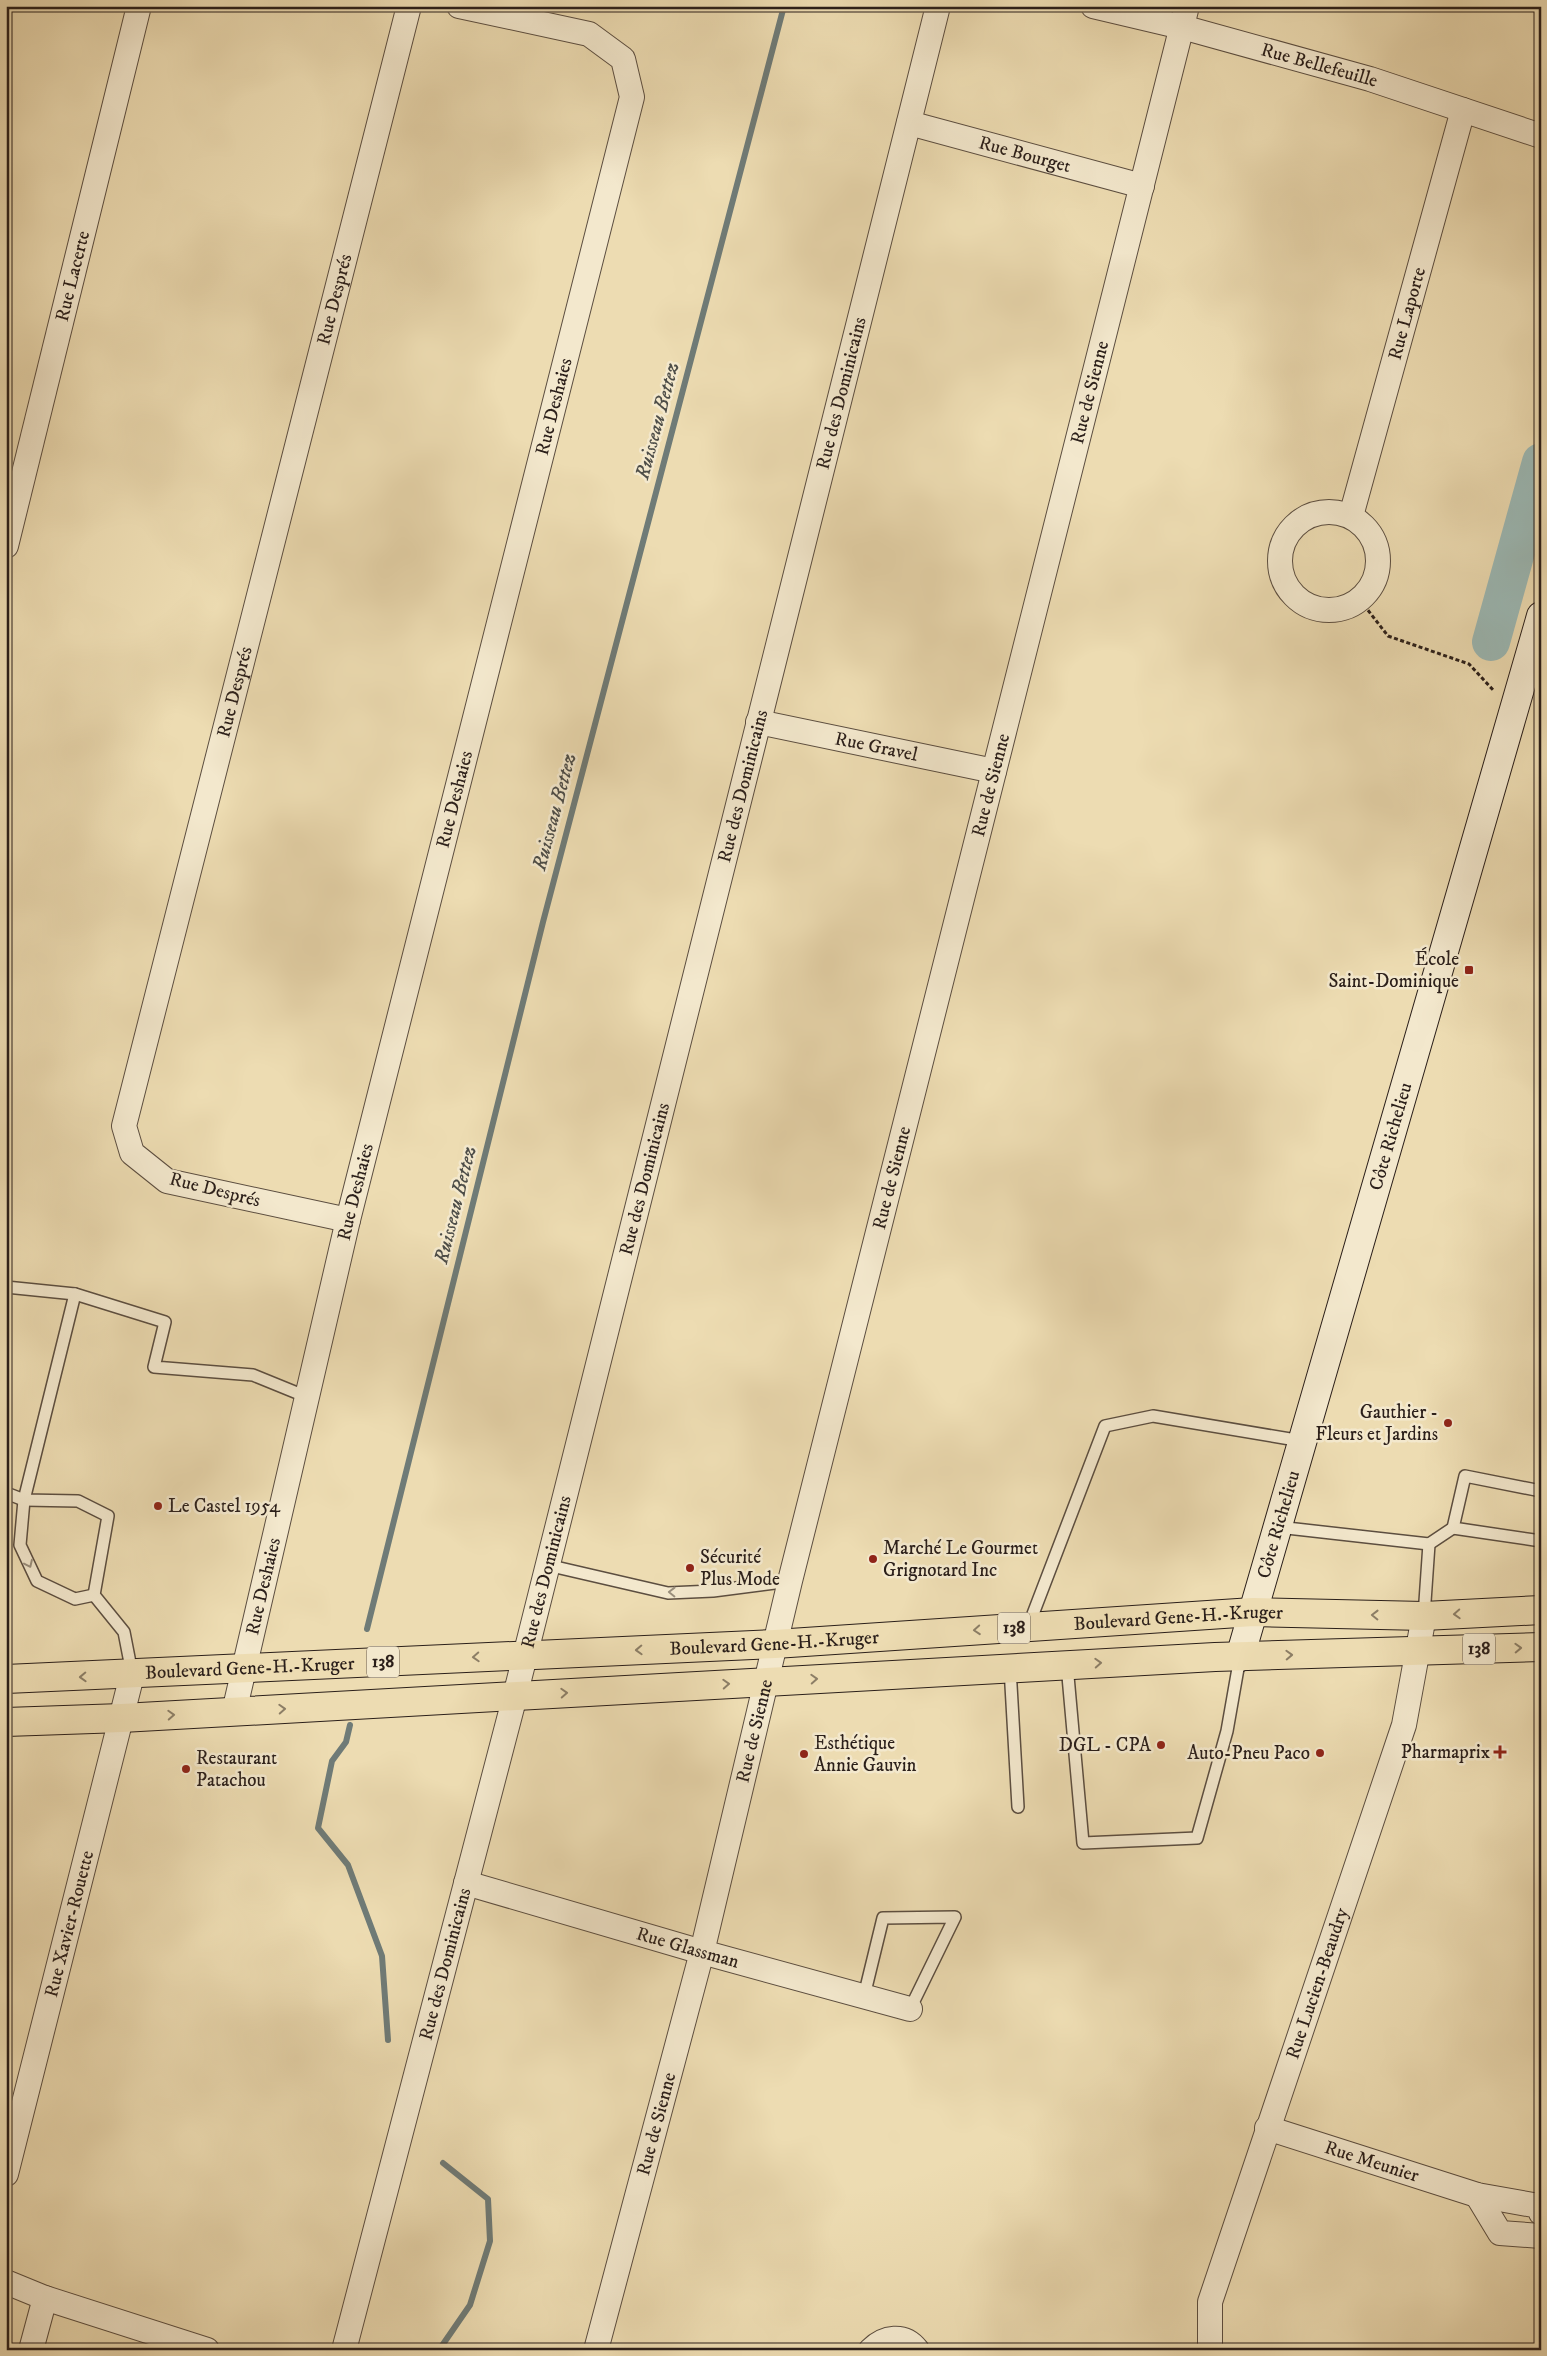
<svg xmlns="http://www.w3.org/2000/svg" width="1547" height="2356" font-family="'IM FELL DW Pica',serif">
	<defs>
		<pattern id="park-dots" width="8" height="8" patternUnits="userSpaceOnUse" patternTransform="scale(1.25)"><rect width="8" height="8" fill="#bfbe87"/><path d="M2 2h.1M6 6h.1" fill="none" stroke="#a4a374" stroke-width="1.8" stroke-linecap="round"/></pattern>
	</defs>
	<rect width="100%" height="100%" fill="#eddcb2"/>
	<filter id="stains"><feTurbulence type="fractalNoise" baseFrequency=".004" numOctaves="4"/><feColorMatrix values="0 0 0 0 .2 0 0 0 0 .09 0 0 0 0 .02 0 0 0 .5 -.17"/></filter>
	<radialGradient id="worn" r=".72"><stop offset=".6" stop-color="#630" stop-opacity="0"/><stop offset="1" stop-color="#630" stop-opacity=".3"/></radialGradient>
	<polygon fill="url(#park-dots)" stroke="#756e50" points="1535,6 1541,6 1540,99"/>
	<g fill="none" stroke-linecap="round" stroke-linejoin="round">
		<g stroke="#6f7b77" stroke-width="6">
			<polyline points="367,1629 543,922 784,6"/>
			<polyline points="350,1725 346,1742 332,1761 318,1828 348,1865 382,1956 388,2040"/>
			<polyline points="439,2350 470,2305 490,2241 488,2199 443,2163"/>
		</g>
		<polyline stroke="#9cb9b5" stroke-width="38" points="1491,642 1541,462"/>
		<g stroke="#5c4e40" stroke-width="14">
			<g id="lane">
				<polyline points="6,1287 75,1294 165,1322 154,1367 253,1375 307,1397"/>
				<polyline points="75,1294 24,1500 20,1545 37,1581 75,1599 94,1595"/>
				<polyline points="1541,1491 1465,1476 1453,1528 1541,1541"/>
				<polyline points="6,1493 24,1500 78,1501 108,1516 94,1595 124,1632 132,1673"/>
				<polyline points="1278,1527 1429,1544 1453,1528"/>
				<polyline points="547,1565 668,1593 713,1591 790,1581"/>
				<polyline points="1424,1616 1429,1544"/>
				<polyline points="1028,1627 1105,1426 1153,1416 1302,1441"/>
				<polyline points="1067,1665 1083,1843 1197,1838 1227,1731 1240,1657"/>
				<polyline points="1010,1668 1018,1807"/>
				<polyline points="864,1996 883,1918 955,1917 910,2009"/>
			</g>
		</g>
		<g stroke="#5c4e40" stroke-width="26">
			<g id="street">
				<path id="s1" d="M 1093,6 L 1182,27 L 1370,79 L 1541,136"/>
				<path id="s2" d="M 909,123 L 1142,186"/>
				<circle cx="1329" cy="561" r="49"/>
				<path id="s3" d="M 1351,516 L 1463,110"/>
				<path id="s4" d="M 6,546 L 139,6"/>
				<path id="s5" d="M 758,722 L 994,771"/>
				<path id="s6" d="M 348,1220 L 167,1181 L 132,1153 L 124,1126 L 409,6"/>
				<path id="s7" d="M 234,1712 L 348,1220 L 632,97 L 623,59 L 589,34 L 459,6"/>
				<path id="s8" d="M 466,1883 L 702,1952 L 910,2009"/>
				<path id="s9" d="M 1267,2128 L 1477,2195 L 1539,2206 L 1541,2213"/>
				<path id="s10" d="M 6,2174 L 132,1675"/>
				<polyline points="1477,2195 1500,2233 1541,2236"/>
				<polyline points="6,2282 45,2298 207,2350"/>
				<polyline points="31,2350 45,2298"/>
				<path id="s11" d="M 344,2350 L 515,1696 L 938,6"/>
				<path id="s12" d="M 596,2350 L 702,1952 L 790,1581 L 1187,6"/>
				<path d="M 871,2350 C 884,2337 904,2333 917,2350"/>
				<path id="s13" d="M 1210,2350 L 1210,2302 L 1404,1725 L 1424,1616"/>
			</g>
		</g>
		<g stroke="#2b1f1a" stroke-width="30">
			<g id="secondary">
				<path id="s14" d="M 1240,1657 L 1541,616"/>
			</g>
		</g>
		<g stroke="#2b1f1a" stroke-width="30">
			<g id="primary">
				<path id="s15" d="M 6,1679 L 775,1644 L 1253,1612 L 1424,1616 L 1541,1610"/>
				<polyline points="6,1722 122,1718 1215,1657 1541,1647"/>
			</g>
		</g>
		<polyline stroke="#2b1f1a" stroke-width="3" stroke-dasharray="4 2.5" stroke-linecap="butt" points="1360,600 1388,636 1469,664 1494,691"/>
		<use href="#lane" stroke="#f3e8cd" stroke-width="11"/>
		<use href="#street" stroke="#f3e8cd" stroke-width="24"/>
		<use href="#secondary" stroke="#f3e8cd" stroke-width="28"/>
		<use href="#primary" stroke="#eddcb2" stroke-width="28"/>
	</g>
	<defs><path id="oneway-chevron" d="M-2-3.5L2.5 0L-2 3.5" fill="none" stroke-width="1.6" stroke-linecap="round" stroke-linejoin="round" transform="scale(1.25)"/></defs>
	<g stroke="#998e7c">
		<use href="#oneway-chevron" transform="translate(29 1564) rotate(65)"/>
		<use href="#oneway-chevron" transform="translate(672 1592) rotate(-179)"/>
	</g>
	<g stroke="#8c7e66">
		<use href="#oneway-chevron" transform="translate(1457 1614) rotate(177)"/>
		<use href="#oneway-chevron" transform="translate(1375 1615) rotate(-179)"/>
		<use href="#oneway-chevron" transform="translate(977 1630) rotate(176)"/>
		<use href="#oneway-chevron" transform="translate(1518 1648) rotate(-2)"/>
		<use href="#oneway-chevron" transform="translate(639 1650) rotate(178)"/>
		<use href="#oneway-chevron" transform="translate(1289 1655) rotate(-2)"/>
		<use href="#oneway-chevron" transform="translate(476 1657) rotate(177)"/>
		<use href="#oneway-chevron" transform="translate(1098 1663) rotate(-3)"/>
		<use href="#oneway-chevron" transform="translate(83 1677) rotate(178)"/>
		<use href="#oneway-chevron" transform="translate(814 1679) rotate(-3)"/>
		<use href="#oneway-chevron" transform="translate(726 1684) rotate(-3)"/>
		<use href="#oneway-chevron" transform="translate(564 1693) rotate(-3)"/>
		<use href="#oneway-chevron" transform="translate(282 1709) rotate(-3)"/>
		<use href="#oneway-chevron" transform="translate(171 1715) rotate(-3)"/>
	</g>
	<g fill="#8f2418" stroke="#f3e8cd" stroke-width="2">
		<rect x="1464" y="965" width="10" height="10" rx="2.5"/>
		<circle cx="1448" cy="1423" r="5"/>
		<circle cx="158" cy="1506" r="5"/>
		<circle cx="873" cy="1559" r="5"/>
		<circle cx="690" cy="1568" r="5"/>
		<circle cx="1161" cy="1745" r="5"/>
		<path d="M1497.5 1744.5h5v5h5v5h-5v5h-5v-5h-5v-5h5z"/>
		<circle cx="1320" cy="1753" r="5"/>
		<circle cx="804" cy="1754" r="5"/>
		<circle cx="186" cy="1769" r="5"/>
	</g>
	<g text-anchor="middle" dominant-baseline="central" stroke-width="5" stroke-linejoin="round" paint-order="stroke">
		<g fill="#f3e8cd" stroke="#675b50" stroke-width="1">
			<rect x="998" y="1612.5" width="32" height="31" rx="4"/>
			<rect x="1463" y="1633.5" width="32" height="31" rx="4"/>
			<rect x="367" y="1646.5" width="32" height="31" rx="4"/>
		</g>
		<g font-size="18" font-weight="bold" fill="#2b1f1a">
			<text x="1014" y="1628">138</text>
			<text x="1479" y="1649">138</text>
			<text x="383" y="1662">138</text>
		</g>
		<g font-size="19" fill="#2b1f1a" stroke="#f3e8cd">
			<text stroke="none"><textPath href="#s1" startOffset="234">Rue Bellefeuille</textPath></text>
			<text stroke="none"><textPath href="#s2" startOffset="120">Rue Bourget</textPath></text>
			<text stroke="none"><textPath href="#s4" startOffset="278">Rue Lacerte</textPath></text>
			<text stroke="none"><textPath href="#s6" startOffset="1111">Rue Després</textPath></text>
			<text stroke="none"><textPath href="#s3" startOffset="210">Rue Laporte</textPath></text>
			<text stroke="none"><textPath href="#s11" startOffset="2019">Rue des Dominicains</textPath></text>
			<text stroke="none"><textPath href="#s12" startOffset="2019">Rue de Sienne</textPath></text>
			<text stroke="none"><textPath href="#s7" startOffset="1344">Rue Deshaies</textPath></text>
			<text stroke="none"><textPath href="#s6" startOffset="706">Rue Després</textPath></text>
			<text stroke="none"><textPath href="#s5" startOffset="121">Rue Gravel</textPath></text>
			<text stroke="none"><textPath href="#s12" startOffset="1614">Rue de Sienne</textPath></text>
			<text stroke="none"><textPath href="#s11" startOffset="1614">Rue des Dominicains</textPath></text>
			<text stroke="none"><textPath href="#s7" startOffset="939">Rue Deshaies</textPath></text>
			<text stroke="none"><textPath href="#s14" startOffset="542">Côte Richelieu</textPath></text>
			<text stroke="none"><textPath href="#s12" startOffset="1209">Rue de Sienne</textPath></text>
			<text stroke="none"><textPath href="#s11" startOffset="1209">Rue des Dominicains</textPath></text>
			<text transform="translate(215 1190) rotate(14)">Rue Després</text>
			<text stroke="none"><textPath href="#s7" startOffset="534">Rue Deshaies</textPath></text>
			<text stroke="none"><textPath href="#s14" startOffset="138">Côte Richelieu</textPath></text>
			<text stroke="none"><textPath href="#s11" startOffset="804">Rue des Dominicains</textPath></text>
			<text stroke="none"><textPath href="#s7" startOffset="129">Rue Deshaies</textPath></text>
			<text stroke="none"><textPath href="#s15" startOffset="1174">Boulevard Gene-H.-Kruger</textPath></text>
			<text stroke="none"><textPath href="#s15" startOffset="769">Boulevard Gene-H.-Kruger</textPath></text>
			<text stroke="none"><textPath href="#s15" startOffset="244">Boulevard Gene-H.-Kruger</textPath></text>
			<text stroke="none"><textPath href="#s12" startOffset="639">Rue de Sienne</textPath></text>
			<text stroke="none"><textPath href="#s10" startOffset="258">Rue Xavier-Rouette</textPath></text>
			<text stroke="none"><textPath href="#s8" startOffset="231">Rue Glassman</textPath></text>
			<text stroke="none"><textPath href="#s11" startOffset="399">Rue des Dominicains</textPath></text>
			<text stroke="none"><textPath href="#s13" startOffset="384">Rue Lucien-Beaudry</textPath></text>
			<text stroke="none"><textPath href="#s12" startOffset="234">Rue de Sienne</textPath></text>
			<text stroke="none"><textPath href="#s9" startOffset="110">Rue Meunier</textPath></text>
		</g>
		<g font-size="19" fill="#2b1f1a" stroke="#f3e8cd" text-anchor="end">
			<text x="1459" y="959">École<tspan x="1459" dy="22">Saint-Dominique</tspan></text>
			<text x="1438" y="1412">Gauthier -<tspan x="1438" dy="22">Fleurs et Jardins</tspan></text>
			<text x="168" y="1506" text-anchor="start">Le Castel 1954</text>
			<text x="883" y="1548" text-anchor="start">Marché Le Gourmet<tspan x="883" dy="22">Grignotard Inc</tspan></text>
			<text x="700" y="1557" text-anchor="start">Sécurité<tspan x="700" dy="22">Plus Mode</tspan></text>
			<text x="814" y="1743" text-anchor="start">Esthétique<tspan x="814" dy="22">Annie Gauvin</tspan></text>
			<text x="1151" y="1745">DGL - CPA</text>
			<text x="1490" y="1752">Pharmaprix</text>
			<text x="1310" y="1753">Auto-Pneu Paco</text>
			<text x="196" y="1758" text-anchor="start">Restaurant<tspan x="196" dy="22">Patachou</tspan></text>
		</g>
		<g font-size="20" font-style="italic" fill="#4d4d48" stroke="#f3e8cd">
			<text transform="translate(658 421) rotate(-75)">Ruisseau Bettez</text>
			<text transform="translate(555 812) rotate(-75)">Ruisseau Bettez</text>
			<text transform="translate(456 1205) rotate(-76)">Ruisseau Bettez</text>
		</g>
	</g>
	<rect width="1547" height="2356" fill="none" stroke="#eddcb2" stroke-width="25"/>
	<rect x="8" y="8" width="1532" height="2341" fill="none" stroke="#2b1f1a" stroke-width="2.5"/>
	<rect x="12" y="12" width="1522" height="2331" fill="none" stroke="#2b1f1a"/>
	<rect width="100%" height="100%" filter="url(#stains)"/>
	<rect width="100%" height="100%" fill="url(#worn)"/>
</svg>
